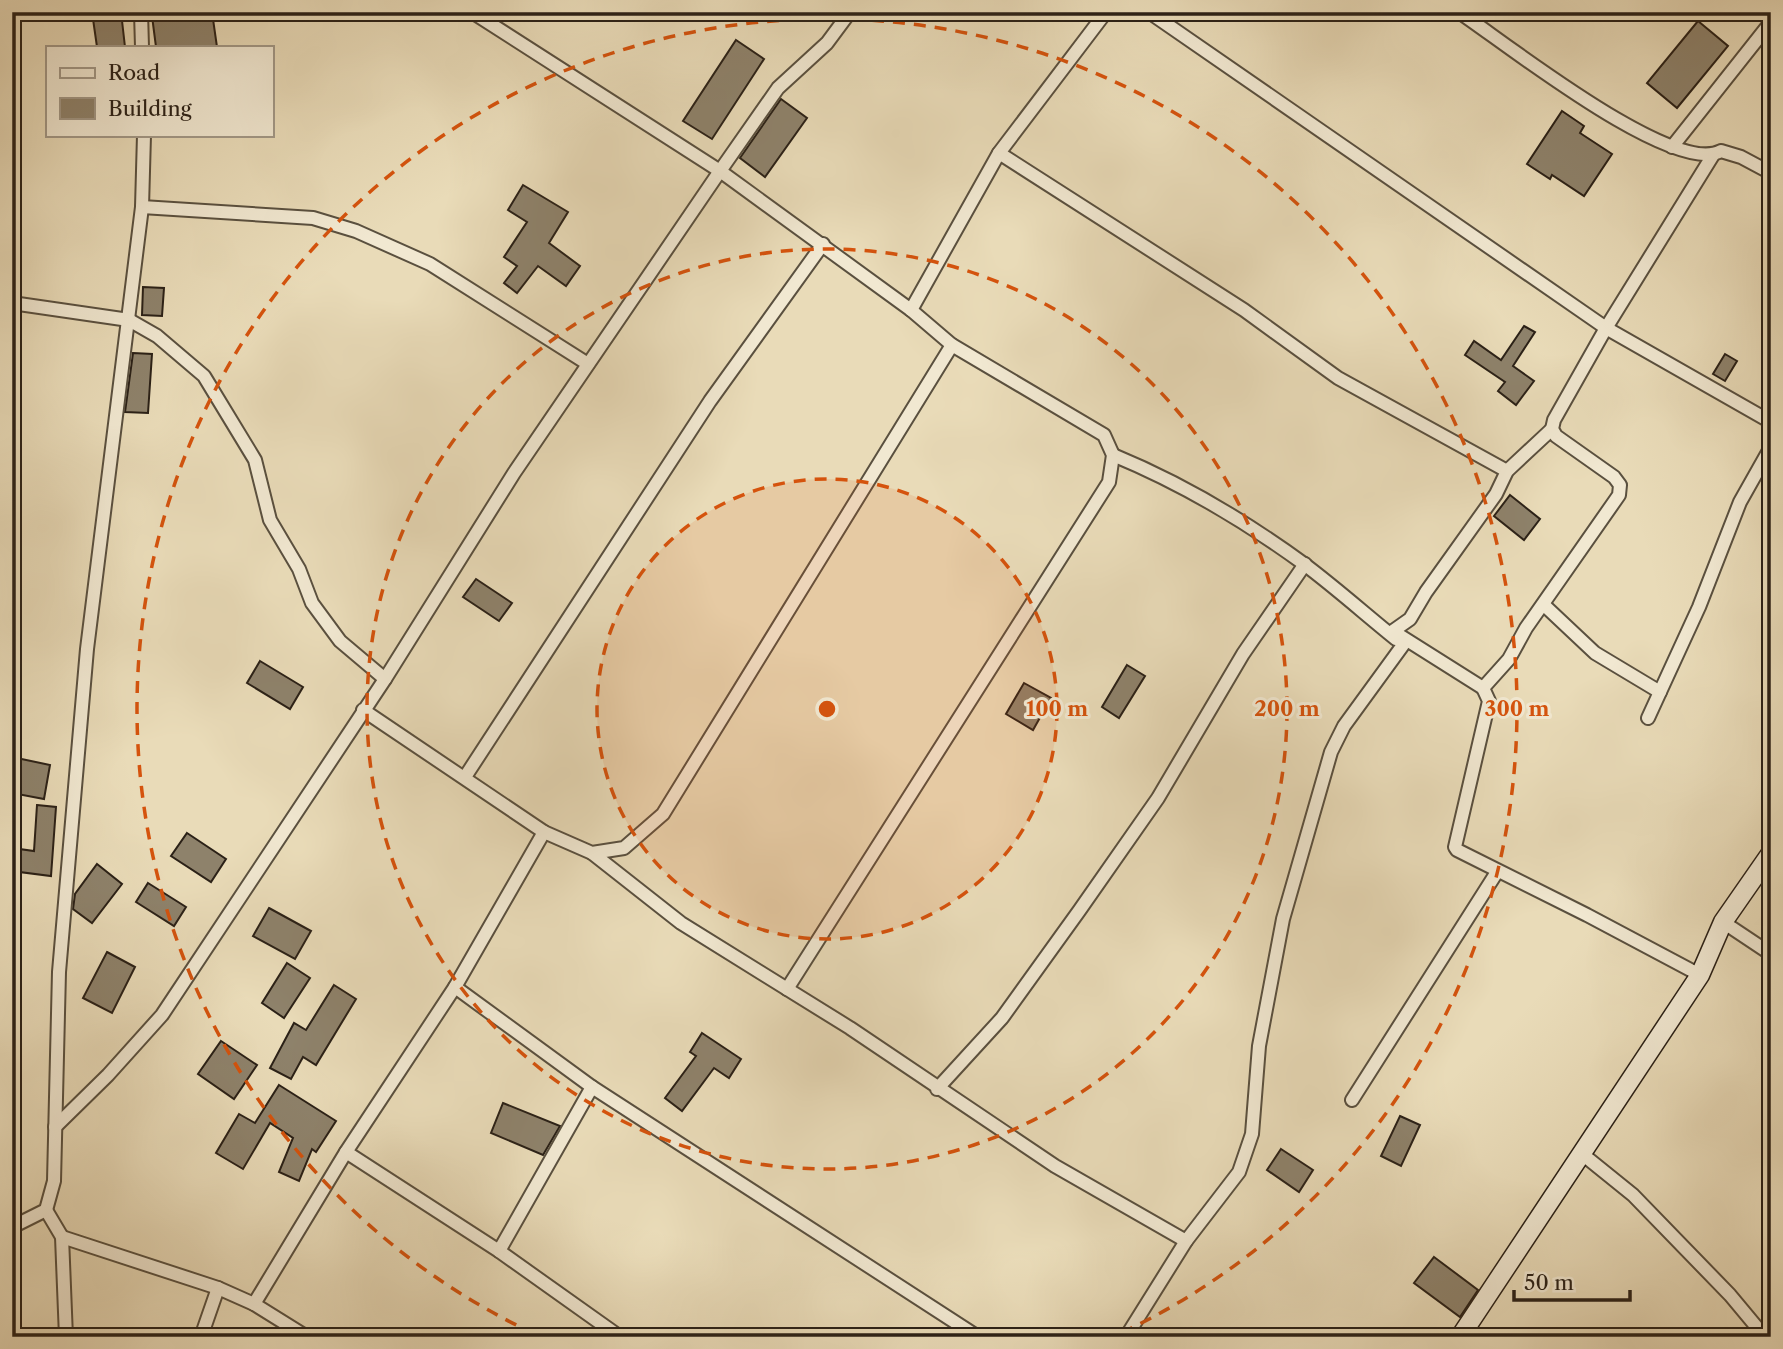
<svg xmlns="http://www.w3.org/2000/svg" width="1783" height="1349" font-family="'Libre Caslon Text',serif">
	<rect width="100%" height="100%" fill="#e9dbb8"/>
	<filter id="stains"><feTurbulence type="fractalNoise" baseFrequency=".00286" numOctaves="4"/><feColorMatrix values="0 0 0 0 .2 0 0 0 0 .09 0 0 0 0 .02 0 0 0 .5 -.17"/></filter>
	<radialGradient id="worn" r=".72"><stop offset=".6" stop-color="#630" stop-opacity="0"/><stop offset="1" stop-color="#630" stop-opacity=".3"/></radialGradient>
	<g fill="#8e826b" stroke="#2b2117" stroke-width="2">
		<polygon points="92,12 121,12 125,47 97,47"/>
		<polygon points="181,12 212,12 217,47 156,47 152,16"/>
		<polygon points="1698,21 1728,46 1677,108 1647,83"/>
		<polygon points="736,40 764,59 712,139 683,121"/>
		<polygon points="781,99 807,118 765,177 740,158"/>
		<polygon points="1562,111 1584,126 1580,133 1612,154 1584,196 1552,175 1550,179 1527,164"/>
		<polygon points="523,185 568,212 549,243 580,266 566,286 538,266 517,293 504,283 517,266 504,257 527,222 508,210"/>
		<polygon points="143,287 164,288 162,316 142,315"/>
		<polygon points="1524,326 1535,332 1513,366 1534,381 1516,405 1498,391 1505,382 1465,355 1474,341 1501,360"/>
		<polygon points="133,353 152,354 148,413 125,412"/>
		<polygon points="1725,354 1737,361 1725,381 1713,374"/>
		<polygon points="1510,495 1540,519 1524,540 1494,516"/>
		<polygon points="476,579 512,603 499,621 463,597"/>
		<polygon points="260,661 303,687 290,709 247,683"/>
		<polygon points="1127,665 1145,676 1119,718 1102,707"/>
		<polygon points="1024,683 1051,698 1033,730 1006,714"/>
		<polygon points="12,757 50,765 44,799 12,793"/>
		<polygon points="37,805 56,807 51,876 12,871 12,848 34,851"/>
		<polygon points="187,833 226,859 211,882 171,856"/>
		<polygon points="97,864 122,884 92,923 73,909 75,894"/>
		<polygon points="148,883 186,907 174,926 136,902"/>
		<polygon points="269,908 311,931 295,959 253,936"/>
		<polygon points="107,952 135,967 112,1013 83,998"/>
		<polygon points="287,963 310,978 284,1018 262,1003"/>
		<polygon points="334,985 356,999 316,1065 303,1057 291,1079 270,1068 294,1023 306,1030"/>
		<polygon points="702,1033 741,1059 729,1078 714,1068 682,1111 665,1098 696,1056 690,1052"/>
		<polygon points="221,1041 257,1065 234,1099 198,1074"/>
		<polygon points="279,1085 336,1121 316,1152 312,1149 299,1181 279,1172 293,1138 270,1123 243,1169 216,1153 239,1114 255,1123"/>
		<polygon points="503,1103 560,1126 543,1155 491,1133"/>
		<polygon points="1400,1116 1420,1125 1401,1166 1381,1156"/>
		<polygon points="1281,1149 1313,1170 1299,1192 1267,1170"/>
		<polygon points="1434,1257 1478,1290 1460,1317 1414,1283"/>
	</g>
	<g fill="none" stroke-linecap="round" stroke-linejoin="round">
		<g stroke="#5a503f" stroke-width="16">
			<g id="street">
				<polyline points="141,12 142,47"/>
				<polyline points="472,12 720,171 911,310 952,345 1104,435 1113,455 1109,482 787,989"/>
				<polyline points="1149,12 1606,328 1771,422"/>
				<path d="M 1459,12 C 1504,42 1674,177 1721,151 L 1741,157 L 1771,173"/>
				<polyline points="1672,147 1771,22"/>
				<polyline points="999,153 1244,310 1338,378 1507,471"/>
				<polyline points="142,207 313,218 356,231 430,264 588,364"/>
				<polyline points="12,303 129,320 157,336 204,376 255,460 270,520 299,569 312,603 340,641 385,679"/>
				<polyline points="911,310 999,153 1106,12"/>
				<path d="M 1113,455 C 1181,483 1245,521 1304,564 C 1336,588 1365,614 1396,639"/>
				<polyline points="1544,605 1595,653 1660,692"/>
				<polyline points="1399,635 1483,688"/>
				<polyline points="363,710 544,832"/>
				<polyline points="1648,718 1699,607 1740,502 1771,447"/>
				<polyline points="465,777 710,401 823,244"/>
				<polyline points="592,853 681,923 850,1028 1055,1166 1186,1241"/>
				<polyline points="1723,922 1771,954"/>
				<polyline points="1700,975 1587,915 1457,850 1455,847 1489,701 1483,688 1509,659 1526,628 1619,495 1620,485 1614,477 1556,436 1552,429 1554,420 1606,328 1713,155"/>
				<polyline points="455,987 592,1087 978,1337"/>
				<polyline points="937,1089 1002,1018 1079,911 1158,798 1243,654 1305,564"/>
				<polyline points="1352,1100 1497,872"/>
				<polyline points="55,1127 108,1075 162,1015 385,679 514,473 720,171 778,88 827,43 850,12"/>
				<polyline points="346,1152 499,1251 592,1087"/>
				<polyline points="1581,1153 1633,1195 1730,1295 1765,1337"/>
				<polyline points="46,1210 62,1237 66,1337"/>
				<polyline points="12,1227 46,1210 54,1181 59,972 87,649 142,207 144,135"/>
				<polyline points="62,1237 218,1288 254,1304 307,1337"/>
				<polyline points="499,1251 620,1337"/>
				<polyline points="254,1304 346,1152 455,987 544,832 592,853 624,848 663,814 952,345"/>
				<polyline points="201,1337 218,1288"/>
				<polyline points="1126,1337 1186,1241 1239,1172 1252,1134 1259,1046 1283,919 1331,752 1344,726 1403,645 1393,631 1410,619 1426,592 1496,494 1507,471 1552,429"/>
			</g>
		</g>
		<g stroke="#2b2117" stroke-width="21">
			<polyline id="secondary" points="1460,1337 1700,975 1723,922 1771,853"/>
		</g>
		<use href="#street" stroke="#f1e8d1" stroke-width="12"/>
		<use href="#secondary" stroke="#f1e8d1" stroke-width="18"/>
	</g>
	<circle cx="827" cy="709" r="230" fill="#d5530d" fill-opacity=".12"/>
	<g fill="none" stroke="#d5530d" stroke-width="3.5" stroke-dasharray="12 9">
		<circle cx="827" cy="709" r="230"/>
		<circle cx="827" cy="709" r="460"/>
		<path d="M535 1334A690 690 0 1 1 1119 1334"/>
	</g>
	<circle cx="827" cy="709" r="10" fill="#d5530d" stroke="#f1e8d1" stroke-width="3.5"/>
	<g font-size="21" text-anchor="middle" font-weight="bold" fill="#d5530d" stroke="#f1e8d1" stroke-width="6" stroke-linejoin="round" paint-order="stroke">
		<text x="1057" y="716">100 m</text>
		<text x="1287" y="716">200 m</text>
		<text x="1517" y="716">300 m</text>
	</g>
	<rect width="1783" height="1349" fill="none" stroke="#e9dbb8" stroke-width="42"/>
	<rect x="14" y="14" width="1755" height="1321" fill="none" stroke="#2b2117" stroke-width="3.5"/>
	<rect x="21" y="21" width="1741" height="1307" fill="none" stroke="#2b2117" stroke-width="2"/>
	<rect x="46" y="46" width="228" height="91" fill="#f1e8d1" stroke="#a29887" stroke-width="2"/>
	<rect x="60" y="68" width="35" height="10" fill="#f1e8d1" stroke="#a29887" stroke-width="2"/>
	<text x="108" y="80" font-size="21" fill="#2b2117">Road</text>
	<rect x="60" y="98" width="35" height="21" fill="#8e826b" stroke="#a29887" stroke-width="2"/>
	<text x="108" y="116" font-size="21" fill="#2b2117">Building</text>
	<path d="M1514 1290v10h116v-10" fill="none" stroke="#2b2117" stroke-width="3.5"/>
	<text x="1524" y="1290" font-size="21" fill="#2b2117" stroke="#f1e8d1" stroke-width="5" paint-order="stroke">50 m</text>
	<rect width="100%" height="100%" filter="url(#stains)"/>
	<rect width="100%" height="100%" fill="url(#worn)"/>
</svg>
